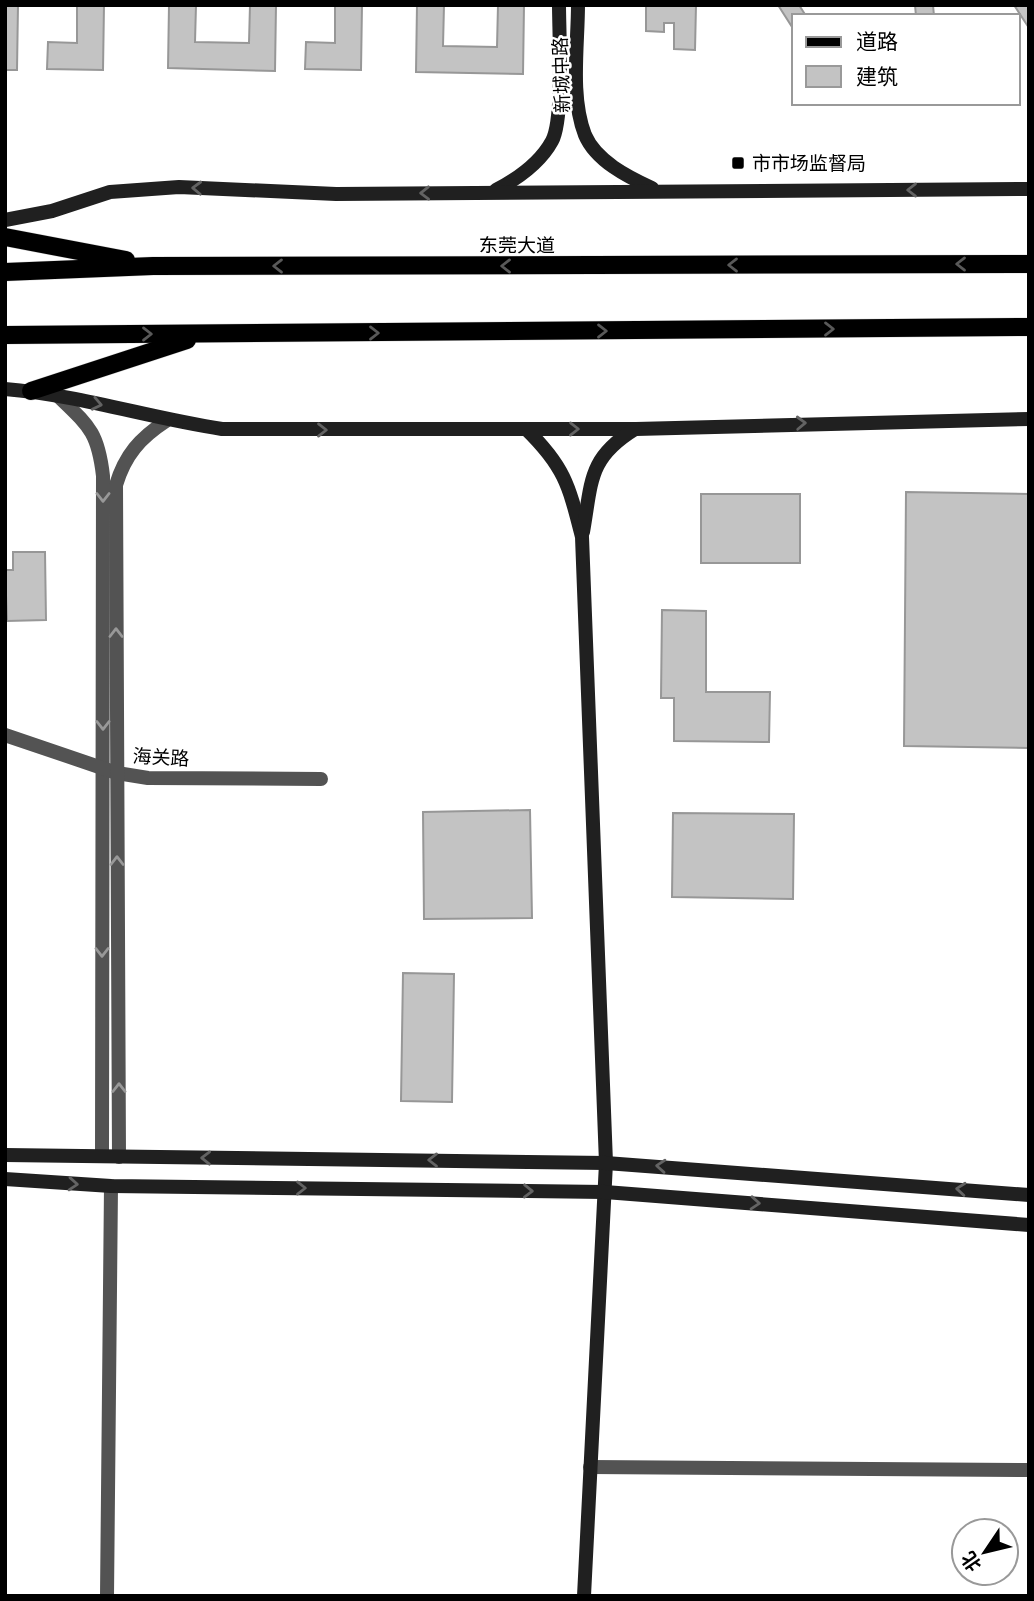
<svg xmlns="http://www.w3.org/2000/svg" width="1034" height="1601" font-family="Raleway,'Noto Sans SC',sans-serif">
	<rect width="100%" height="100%" fill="#fff"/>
	<g fill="#c3c3c3" stroke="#979797" stroke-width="2">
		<polygon points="5,5 18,5 17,70 5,70"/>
		<polygon points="77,5 104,5 103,70 47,69 48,42 77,43"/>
		<polygon points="169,5 196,5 195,42 249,43 250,5 276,5 275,71 168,68"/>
		<polygon points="335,5 362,5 361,70 305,69 306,42 335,43"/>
		<polygon points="417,5 444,5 443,46 497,47 498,5 524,5 523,74 416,72"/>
		<polygon points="646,5 696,5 695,50 674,49 674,23 664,23 664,32 646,31"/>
		<polygon points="778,5 799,5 806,16 794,16 794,30"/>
		<polygon points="915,5 933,5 934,16 916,16"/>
		<polygon points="1014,5 1029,5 1029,28"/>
		<polygon points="906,492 1029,494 1029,748 904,746"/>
		<rect x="701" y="494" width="99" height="69"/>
		<polygon points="13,552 45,552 46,620 7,621 5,570 13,570"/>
		<polygon points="662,610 706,611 706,692 770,692 769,742 674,741 674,698 661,698"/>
		<polygon points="530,810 532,918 424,919 423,812"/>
		<polygon points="673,813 794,814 793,899 672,897"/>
		<polygon points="403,973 454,974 452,1102 401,1101"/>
	</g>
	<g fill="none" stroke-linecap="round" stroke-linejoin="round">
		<g stroke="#dbdbdb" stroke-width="19">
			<g id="primary">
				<polyline points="5,237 126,260"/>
				<polyline points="5,272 153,266 1029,264"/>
				<polyline points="5,335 1029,327"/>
				<polyline points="31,391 187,340"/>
			</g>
		</g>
		<g stroke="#535353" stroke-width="14">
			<path d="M 58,396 C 89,426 98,432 103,476 L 102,1156"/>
			<polyline points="5,735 117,773 148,778 321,779"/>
			<path d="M 119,1157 L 116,485 C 125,455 140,438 166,421"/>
			<polyline points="590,1467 1029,1470"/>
			<polyline points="107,1596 111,1186"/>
		</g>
		<g stroke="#202020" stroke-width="14">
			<path d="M 578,5 C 578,45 570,97 585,135 C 596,161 628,177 652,188"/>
			<path d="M 496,190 C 517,179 540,163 552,141 C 564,119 559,33 559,5"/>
			<polyline points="5,220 52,211 110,192 179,187 336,194 1029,189"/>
			<path d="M 5,389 C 79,395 149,418 222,429 L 636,429 L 1029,419"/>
			<path d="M 526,429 C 565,467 569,486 582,537 L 606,1163 L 584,1596"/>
			<path d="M 583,532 C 592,481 588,458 635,429"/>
			<polyline points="5,1155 606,1163 1029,1195"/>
			<polyline points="5,1179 111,1186 605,1192 1029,1225"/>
		</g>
		<use href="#primary" stroke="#000" stroke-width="18"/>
	</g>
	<defs><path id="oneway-chevron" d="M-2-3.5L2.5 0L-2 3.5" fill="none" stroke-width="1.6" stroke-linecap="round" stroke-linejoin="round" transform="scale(1.75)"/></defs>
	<g stroke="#636363">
		<use href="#oneway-chevron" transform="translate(197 188) rotate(-178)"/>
		<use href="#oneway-chevron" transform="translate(912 190) rotate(180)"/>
		<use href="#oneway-chevron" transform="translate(425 193) rotate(179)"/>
		<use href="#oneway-chevron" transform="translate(97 404) rotate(12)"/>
		<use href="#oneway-chevron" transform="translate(801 423) rotate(-2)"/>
		<use href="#oneway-chevron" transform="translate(574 429)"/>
		<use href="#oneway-chevron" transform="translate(322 430)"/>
		<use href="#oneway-chevron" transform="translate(206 1158) rotate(-179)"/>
		<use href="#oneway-chevron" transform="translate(433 1160) rotate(-180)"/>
		<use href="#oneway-chevron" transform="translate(661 1166) rotate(-176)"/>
		<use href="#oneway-chevron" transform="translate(73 1184) rotate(4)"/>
		<use href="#oneway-chevron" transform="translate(301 1188)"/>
		<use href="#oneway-chevron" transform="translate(961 1189) rotate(-175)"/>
		<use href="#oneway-chevron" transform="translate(528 1191) rotate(1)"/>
		<use href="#oneway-chevron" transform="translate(755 1203) rotate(4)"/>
	</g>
	<g stroke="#595959">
		<use href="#oneway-chevron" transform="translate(961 264) rotate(180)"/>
		<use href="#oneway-chevron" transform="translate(733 265) rotate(180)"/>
		<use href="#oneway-chevron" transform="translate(278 266) rotate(180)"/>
		<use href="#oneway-chevron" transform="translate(506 266) rotate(180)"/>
		<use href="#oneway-chevron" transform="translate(829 329)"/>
		<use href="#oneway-chevron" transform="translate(602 331)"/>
		<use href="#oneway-chevron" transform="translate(374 333)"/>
		<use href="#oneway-chevron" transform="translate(147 334)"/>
	</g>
	<g stroke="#989898">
		<use href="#oneway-chevron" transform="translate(103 497) rotate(90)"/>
		<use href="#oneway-chevron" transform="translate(116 633) rotate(-90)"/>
		<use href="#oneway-chevron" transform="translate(103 725) rotate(90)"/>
		<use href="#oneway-chevron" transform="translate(117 861) rotate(-90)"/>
		<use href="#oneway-chevron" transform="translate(102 952) rotate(90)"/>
		<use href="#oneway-chevron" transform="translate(119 1088) rotate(-90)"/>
	</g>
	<rect fill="#000" stroke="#fff" stroke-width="2.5" x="731" y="156" width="14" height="14" rx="3.5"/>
	<g text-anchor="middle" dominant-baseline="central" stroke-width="5" stroke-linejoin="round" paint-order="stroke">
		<g font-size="19" fill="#000" stroke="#fff">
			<text transform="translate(561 75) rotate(-92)">新城中路</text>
			<text x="517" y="245">东莞大道</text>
			<text transform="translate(161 757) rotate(3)">海关路</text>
		</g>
		<g font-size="19" fill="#000" stroke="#fff" text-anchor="start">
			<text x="752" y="163">市市场监督局</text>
		</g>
	</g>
	<rect width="1034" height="1601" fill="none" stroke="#000000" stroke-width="14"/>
	<rect x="792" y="14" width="228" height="91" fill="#ffffff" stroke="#999999" stroke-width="2"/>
	<rect x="806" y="37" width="35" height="10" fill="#000000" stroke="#999999" stroke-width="2"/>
	<text x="856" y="49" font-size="21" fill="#000000">道路</text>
	<rect x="806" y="66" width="35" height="21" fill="#c3c3c3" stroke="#999999" stroke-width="2"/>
	<text x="856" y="84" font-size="21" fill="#000000">建筑</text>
	<g transform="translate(985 1552) rotate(235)"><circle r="33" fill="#ffffff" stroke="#999999" stroke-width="2"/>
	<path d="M0-5L12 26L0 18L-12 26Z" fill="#000000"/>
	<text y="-10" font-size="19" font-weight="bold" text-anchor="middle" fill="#000000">北</text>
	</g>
</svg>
